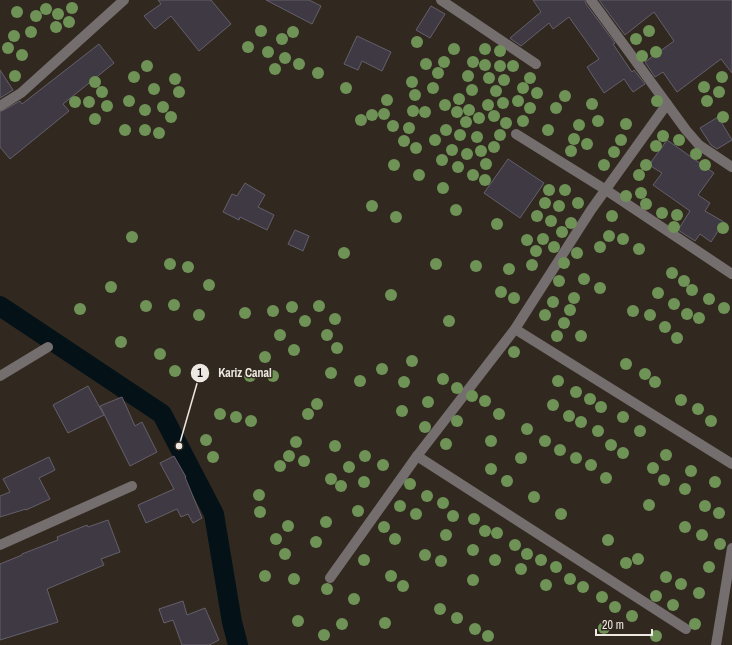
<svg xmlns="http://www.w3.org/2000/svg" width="732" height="645" font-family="'Archivo Narrow',sans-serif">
	<rect width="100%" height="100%" fill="#312920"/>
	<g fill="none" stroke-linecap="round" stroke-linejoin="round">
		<polyline stroke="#041218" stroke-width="20" points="0,306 162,414 214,514 232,622 238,645"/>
	</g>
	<g fill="#3e3943" stroke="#655f6b">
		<polygon points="158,0 211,0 231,24 199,51 171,16 155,29 144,16 161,4"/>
		<polygon points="266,0 309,0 321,6 312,24"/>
		<polygon points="533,0 585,0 586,4 615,43 613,44 632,72 634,70 645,84 633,92 624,79 604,93 587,67 599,59 569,17 553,29 549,23 521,46 511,39 510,38 541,12"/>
		<polygon points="599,0 732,0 732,73 721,59 677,92 663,72 655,77 645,62 674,41 654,12 625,35"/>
		<polygon points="431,6 445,14 430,38 416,30"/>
		<polygon points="357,36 391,52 382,71 362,61 358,70 344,64"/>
		<polygon points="99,44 114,63 63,104 69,111 10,159 0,147 0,112 20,101 22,104"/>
		<polygon points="0,70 13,90 0,98"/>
		<polygon points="718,117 732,140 717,149 711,145 700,128"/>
		<polygon points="667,140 714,173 698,195 710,203 705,211 724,222 711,242 700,234 695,241 678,230 690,211 653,185 662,173 649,165"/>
		<polygon points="508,159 544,183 520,218 484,193"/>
		<polygon points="245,183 265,195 258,207 274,215 267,230 240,217 239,220 223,212 232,194 237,196"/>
		<polygon points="295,230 309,236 303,251 288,244"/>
		<polygon points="88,386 104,415 68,433 53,405"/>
		<polygon points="122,397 135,426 142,422 157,452 130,466 100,406"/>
		<polygon points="174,456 186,477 185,477 202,518 193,523 188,514 181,517 177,509 146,523 138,505 174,489 160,463"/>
		<polygon points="49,457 55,470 39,478 50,499 26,510 26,509 0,517 0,496 10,492 3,479"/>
		<polygon points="108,520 120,552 101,559 104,565 47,589 58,622 0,640 0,564 22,555 22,554 58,540 57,537 87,525 88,527"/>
		<polygon points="183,601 187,615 205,608 219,640 209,645 182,645 173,620 164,623 159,609"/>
	</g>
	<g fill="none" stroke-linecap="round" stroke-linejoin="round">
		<g stroke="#756e6e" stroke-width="10">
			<polyline points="441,0 536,64"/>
			<polyline points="591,0 686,130 699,145 732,167"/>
			<polyline points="0,106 21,93 124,0"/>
			<polyline points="516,134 606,190 732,274"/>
			<polyline points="515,329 732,464"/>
			<polyline points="0,376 48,347"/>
			<polyline points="417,456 686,629"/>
			<polyline points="0,545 132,486"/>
			<polyline points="330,578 417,456 515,329 591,210 667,104"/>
			<polyline points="716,645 732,548"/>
		</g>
	</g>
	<g fill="#6f9356">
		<circle cx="72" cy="8" r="6"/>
		<circle cx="46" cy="9" r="6"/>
		<circle cx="17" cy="12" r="6"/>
		<circle cx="58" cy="14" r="6"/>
		<circle cx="36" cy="16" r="6"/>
		<circle cx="69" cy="22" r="6"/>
		<circle cx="56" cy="27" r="6"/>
		<circle cx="261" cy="31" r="6"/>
		<circle cx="649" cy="31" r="6"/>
		<circle cx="31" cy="32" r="6"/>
		<circle cx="293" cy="32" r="6"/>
		<circle cx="14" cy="36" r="6"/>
		<circle cx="282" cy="39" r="6"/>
		<circle cx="636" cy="39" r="6"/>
		<circle cx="417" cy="42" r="6"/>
		<circle cx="248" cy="47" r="6"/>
		<circle cx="8" cy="48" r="6"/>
		<circle cx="454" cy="49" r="6"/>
		<circle cx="485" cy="49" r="6"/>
		<circle cx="500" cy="51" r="6"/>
		<circle cx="268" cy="52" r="6"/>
		<circle cx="656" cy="52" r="6"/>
		<circle cx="22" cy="55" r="6"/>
		<circle cx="642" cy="56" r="6"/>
		<circle cx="285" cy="58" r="6"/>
		<circle cx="444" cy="62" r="6"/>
		<circle cx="473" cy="62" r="6"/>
		<circle cx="299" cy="64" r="6"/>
		<circle cx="426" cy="64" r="6"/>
		<circle cx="485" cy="65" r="6"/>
		<circle cx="147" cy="66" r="6"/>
		<circle cx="500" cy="66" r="6"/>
		<circle cx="513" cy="66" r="6"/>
		<circle cx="275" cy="69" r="6"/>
		<circle cx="318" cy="73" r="6"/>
		<circle cx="438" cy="73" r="6"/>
		<circle cx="15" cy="76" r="6"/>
		<circle cx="468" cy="76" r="6"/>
		<circle cx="134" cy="77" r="6"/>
		<circle cx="722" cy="77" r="6"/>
		<circle cx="489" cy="78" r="6"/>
		<circle cx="530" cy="78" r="6"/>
		<circle cx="175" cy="79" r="6"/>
		<circle cx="504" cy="80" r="6"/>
		<circle cx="95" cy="82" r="6"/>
		<circle cx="412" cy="82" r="6"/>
		<circle cx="704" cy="87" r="6"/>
		<circle cx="346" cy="88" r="6"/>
		<circle cx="433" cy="88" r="6"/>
		<circle cx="523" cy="88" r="6"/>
		<circle cx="154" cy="89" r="6"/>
		<circle cx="472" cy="90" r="6"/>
		<circle cx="496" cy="91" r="6"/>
		<circle cx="102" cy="92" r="6"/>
		<circle cx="179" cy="92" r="6"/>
		<circle cx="719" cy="92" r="6"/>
		<circle cx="537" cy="93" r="6"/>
		<circle cx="415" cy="95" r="6"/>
		<circle cx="565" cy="96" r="6"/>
		<circle cx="459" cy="99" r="6"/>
		<circle cx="387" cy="100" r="6"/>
		<circle cx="129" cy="101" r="6"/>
		<circle cx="518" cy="101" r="6"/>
		<circle cx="657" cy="101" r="6"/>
		<circle cx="707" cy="101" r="6"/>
		<circle cx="75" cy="102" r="6"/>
		<circle cx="89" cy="102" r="6"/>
		<circle cx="503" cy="103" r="6"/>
		<circle cx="592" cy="104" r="6"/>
		<circle cx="445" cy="105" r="6"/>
		<circle cx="488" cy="105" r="6"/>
		<circle cx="107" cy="106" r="6"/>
		<circle cx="163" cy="107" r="6"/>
		<circle cx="530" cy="108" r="6"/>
		<circle cx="556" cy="108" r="6"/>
		<circle cx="145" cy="110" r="6"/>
		<circle cx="469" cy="110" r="6"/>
		<circle cx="413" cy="111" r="6"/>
		<circle cx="425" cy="112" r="6"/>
		<circle cx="457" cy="112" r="6"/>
		<circle cx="384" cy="114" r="6"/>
		<circle cx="372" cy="115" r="6"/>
		<circle cx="494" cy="116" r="6"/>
		<circle cx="171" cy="117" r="6"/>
		<circle cx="723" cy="117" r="6"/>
		<circle cx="479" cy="118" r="6"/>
		<circle cx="95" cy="119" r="6"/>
		<circle cx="361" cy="120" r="6"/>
		<circle cx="523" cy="121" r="6"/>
		<circle cx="598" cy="121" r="6"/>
		<circle cx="466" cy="122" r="6"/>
		<circle cx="506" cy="123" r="6"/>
		<circle cx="626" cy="124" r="6"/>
		<circle cx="579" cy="125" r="6"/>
		<circle cx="393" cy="126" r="6"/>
		<circle cx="409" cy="128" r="6"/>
		<circle cx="125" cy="130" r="6"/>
		<circle cx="145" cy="130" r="6"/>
		<circle cx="446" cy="130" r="6"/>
		<circle cx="548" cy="130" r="6"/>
		<circle cx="159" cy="133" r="6"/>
		<circle cx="460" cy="135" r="6"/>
		<circle cx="500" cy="135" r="6"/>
		<circle cx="663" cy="136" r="6"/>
		<circle cx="477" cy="137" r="6"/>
		<circle cx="574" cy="139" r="6"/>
		<circle cx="435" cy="140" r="6"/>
		<circle cx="621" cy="140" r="6"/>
		<circle cx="679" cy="140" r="6"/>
		<circle cx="404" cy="141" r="6"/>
		<circle cx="587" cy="144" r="6"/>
		<circle cx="656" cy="146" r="6"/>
		<circle cx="494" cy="147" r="6"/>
		<circle cx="416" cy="148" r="6"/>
		<circle cx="452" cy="150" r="6"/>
		<circle cx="481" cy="151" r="6"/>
		<circle cx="571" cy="151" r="6"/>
		<circle cx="614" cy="152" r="6"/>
		<circle cx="467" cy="154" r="6"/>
		<circle cx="696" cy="154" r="6"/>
		<circle cx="442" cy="160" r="6"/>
		<circle cx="486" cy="164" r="6"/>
		<circle cx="394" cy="165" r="6"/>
		<circle cx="604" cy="165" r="6"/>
		<circle cx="646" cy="165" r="6"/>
		<circle cx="705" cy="165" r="6"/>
		<circle cx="458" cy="167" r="6"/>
		<circle cx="419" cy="175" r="6"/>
		<circle cx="473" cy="175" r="6"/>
		<circle cx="639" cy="175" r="6"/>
		<circle cx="485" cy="180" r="6"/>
		<circle cx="443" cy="188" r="6"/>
		<circle cx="549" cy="190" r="6"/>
		<circle cx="565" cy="190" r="6"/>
		<circle cx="641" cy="193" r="6"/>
		<circle cx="626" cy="196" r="6"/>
		<circle cx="545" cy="203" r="6"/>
		<circle cx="578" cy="203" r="6"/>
		<circle cx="646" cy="204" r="6"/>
		<circle cx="372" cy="206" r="6"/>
		<circle cx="559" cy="206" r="6"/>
		<circle cx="456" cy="210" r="6"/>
		<circle cx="662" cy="213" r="6"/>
		<circle cx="677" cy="215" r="6"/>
		<circle cx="537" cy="216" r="6"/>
		<circle cx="612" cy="216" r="6"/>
		<circle cx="396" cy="217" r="6"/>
		<circle cx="551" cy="221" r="6"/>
		<circle cx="571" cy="223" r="6"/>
		<circle cx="497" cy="224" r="6"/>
		<circle cx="674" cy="227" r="6"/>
		<circle cx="723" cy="228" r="6"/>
		<circle cx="562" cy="232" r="6"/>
		<circle cx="609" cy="236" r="6"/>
		<circle cx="132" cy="237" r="6"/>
		<circle cx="543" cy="239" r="6"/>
		<circle cx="623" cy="239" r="6"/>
		<circle cx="527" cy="240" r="6"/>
		<circle cx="554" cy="247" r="6"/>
		<circle cx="600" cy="247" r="6"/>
		<circle cx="639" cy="249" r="6"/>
		<circle cx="536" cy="251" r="6"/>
		<circle cx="344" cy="253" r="6"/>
		<circle cx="577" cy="253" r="6"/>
		<circle cx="564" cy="263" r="6"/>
		<circle cx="170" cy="264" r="6"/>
		<circle cx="436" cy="264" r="6"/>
		<circle cx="532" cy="265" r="6"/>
		<circle cx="476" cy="266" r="6"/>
		<circle cx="188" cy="267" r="6"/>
		<circle cx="509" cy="269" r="6"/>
		<circle cx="672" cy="273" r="6"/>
		<circle cx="584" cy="279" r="6"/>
		<circle cx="559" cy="281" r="6"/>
		<circle cx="684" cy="281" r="6"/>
		<circle cx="209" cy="285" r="6"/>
		<circle cx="111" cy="287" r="6"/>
		<circle cx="600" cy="288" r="6"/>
		<circle cx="692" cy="290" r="6"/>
		<circle cx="501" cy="292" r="6"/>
		<circle cx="658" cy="293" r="6"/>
		<circle cx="391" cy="295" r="6"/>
		<circle cx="514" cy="298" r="6"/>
		<circle cx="574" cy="298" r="6"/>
		<circle cx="709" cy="299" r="6"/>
		<circle cx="553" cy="302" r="6"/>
		<circle cx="674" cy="304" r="6"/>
		<circle cx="174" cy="305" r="6"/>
		<circle cx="146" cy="306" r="6"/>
		<circle cx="319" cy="306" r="6"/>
		<circle cx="292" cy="307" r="6"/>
		<circle cx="724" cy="308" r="6"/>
		<circle cx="80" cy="309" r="6"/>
		<circle cx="570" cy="310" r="6"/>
		<circle cx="273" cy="311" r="6"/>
		<circle cx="633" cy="311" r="6"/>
		<circle cx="245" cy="313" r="6"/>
		<circle cx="687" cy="314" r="6"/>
		<circle cx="199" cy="315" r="6"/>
		<circle cx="545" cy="315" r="6"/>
		<circle cx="650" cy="315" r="6"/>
		<circle cx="699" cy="318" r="6"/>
		<circle cx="335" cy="319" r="6"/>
		<circle cx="305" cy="321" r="6"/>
		<circle cx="449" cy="321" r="6"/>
		<circle cx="564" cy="323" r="6"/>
		<circle cx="665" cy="327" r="6"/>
		<circle cx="280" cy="335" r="6"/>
		<circle cx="327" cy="335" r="6"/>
		<circle cx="557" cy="336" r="6"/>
		<circle cx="581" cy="336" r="6"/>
		<circle cx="677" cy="338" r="6"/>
		<circle cx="121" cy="342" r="6"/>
		<circle cx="337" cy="348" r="6"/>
		<circle cx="294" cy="350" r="6"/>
		<circle cx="514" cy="352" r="6"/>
		<circle cx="160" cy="354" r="6"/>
		<circle cx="265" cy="357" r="6"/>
		<circle cx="412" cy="361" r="6"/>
		<circle cx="626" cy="364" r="6"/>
		<circle cx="382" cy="369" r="6"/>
		<circle cx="175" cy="371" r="6"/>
		<circle cx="331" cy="373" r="6"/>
		<circle cx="645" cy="374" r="6"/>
		<circle cx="250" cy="376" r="6"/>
		<circle cx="273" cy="376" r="6"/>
		<circle cx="443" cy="379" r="6"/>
		<circle cx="360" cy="381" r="6"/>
		<circle cx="558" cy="381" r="6"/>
		<circle cx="404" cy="382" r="6"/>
		<circle cx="655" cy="382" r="6"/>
		<circle cx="457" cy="388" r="6"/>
		<circle cx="576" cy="392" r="6"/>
		<circle cx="472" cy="396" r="6"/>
		<circle cx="590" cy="399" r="6"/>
		<circle cx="681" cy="400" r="6"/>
		<circle cx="485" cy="401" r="6"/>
		<circle cx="428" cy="402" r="6"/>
		<circle cx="317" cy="404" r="6"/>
		<circle cx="553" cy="405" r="6"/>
		<circle cx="601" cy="407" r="6"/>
		<circle cx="698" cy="409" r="6"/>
		<circle cx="402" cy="411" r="6"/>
		<circle cx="220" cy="414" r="6"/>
		<circle cx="308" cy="414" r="6"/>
		<circle cx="499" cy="414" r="6"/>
		<circle cx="569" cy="416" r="6"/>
		<circle cx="236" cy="417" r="6"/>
		<circle cx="623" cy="417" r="6"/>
		<circle cx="251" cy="421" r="6"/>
		<circle cx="457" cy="421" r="6"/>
		<circle cx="711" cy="421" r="6"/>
		<circle cx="581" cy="422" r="6"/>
		<circle cx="425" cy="427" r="6"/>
		<circle cx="527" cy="429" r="6"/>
		<circle cx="598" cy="431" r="6"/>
		<circle cx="640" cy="431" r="6"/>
		<circle cx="206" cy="440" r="6"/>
		<circle cx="491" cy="441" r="6"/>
		<circle cx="545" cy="441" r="6"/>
		<circle cx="296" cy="442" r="6"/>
		<circle cx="446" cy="444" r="6"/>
		<circle cx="611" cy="445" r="6"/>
		<circle cx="335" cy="446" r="6"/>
		<circle cx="560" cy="450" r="6"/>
		<circle cx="623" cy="453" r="6"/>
		<circle cx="666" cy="455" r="6"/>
		<circle cx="289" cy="456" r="6"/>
		<circle cx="365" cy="456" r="6"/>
		<circle cx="213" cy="457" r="6"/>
		<circle cx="521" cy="458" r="6"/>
		<circle cx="576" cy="458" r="6"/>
		<circle cx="304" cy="461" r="6"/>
		<circle cx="383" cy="465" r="6"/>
		<circle cx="591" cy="465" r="6"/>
		<circle cx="280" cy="466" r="6"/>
		<circle cx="349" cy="467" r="6"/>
		<circle cx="653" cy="468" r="6"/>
		<circle cx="491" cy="469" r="6"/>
		<circle cx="691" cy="471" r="6"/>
		<circle cx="606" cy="478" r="6"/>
		<circle cx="331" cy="479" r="6"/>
		<circle cx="664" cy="480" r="6"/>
		<circle cx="507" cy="481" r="6"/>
		<circle cx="364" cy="482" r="6"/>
		<circle cx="715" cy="482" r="6"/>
		<circle cx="410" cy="484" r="6"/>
		<circle cx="341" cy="486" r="6"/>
		<circle cx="685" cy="489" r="6"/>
		<circle cx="259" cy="495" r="6"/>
		<circle cx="427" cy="496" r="6"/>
		<circle cx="534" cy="497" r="6"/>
		<circle cx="443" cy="503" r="6"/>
		<circle cx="649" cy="505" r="6"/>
		<circle cx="400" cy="506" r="6"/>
		<circle cx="705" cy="506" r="6"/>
		<circle cx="358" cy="511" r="6"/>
		<circle cx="260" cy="512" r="6"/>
		<circle cx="719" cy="513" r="6"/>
		<circle cx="416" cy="514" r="6"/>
		<circle cx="561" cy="514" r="6"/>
		<circle cx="453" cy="516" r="6"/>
		<circle cx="474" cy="519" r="6"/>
		<circle cx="326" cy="522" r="6"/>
		<circle cx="288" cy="526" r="6"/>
		<circle cx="384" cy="527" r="6"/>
		<circle cx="685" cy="527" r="6"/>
		<circle cx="485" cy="531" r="6"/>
		<circle cx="497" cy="533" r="6"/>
		<circle cx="446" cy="535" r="6"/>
		<circle cx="702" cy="535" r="6"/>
		<circle cx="276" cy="539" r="6"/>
		<circle cx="395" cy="539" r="6"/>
		<circle cx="608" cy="540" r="6"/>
		<circle cx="316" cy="542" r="6"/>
		<circle cx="720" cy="544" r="6"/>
		<circle cx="515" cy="545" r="6"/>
		<circle cx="473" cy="550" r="6"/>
		<circle cx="285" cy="554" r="6"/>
		<circle cx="527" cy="554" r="6"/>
		<circle cx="425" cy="555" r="6"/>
		<circle cx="638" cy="559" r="6"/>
		<circle cx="364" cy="560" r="6"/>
		<circle cx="495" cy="560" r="6"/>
		<circle cx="541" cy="560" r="6"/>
		<circle cx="441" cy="561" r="6"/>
		<circle cx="626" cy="563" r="6"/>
		<circle cx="556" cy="567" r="6"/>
		<circle cx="709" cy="567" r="6"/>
		<circle cx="521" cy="569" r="6"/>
		<circle cx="265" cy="576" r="6"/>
		<circle cx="391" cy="576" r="6"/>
		<circle cx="666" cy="577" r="6"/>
		<circle cx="294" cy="579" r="6"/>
		<circle cx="570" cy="579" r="6"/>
		<circle cx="473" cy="580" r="6"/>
		<circle cx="681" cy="584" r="6"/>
		<circle cx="546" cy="585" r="6"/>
		<circle cx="403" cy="586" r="6"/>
		<circle cx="583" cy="587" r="6"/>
		<circle cx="327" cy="589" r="6"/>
		<circle cx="699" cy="593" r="6"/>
		<circle cx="656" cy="596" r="6"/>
		<circle cx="602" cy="597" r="6"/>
		<circle cx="354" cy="599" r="6"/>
		<circle cx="673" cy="605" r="6"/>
		<circle cx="615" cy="607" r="6"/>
		<circle cx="440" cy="609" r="6"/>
		<circle cx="632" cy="616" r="6"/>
		<circle cx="457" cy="618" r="6"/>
		<circle cx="298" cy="621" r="6"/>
		<circle cx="385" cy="623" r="6"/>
		<circle cx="342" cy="624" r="6"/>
		<circle cx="695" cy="624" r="6"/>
		<circle cx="604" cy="628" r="6"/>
		<circle cx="475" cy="629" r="6"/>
		<circle cx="324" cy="635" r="6"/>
		<circle cx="488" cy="636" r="6"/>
		<circle cx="656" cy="636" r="6"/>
	</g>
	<path fill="none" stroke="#eee8e2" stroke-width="1.5" d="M179 446L200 373"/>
	<g fill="#eee8e2" stroke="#312920" stroke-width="1.5">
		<circle cx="179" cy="446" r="4"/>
		<circle cx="200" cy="373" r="10"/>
	</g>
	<g font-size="12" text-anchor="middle" font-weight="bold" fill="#111">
		<text x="200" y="377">1</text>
	</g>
	<g font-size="12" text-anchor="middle" font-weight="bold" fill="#eee8e2" stroke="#312920" stroke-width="3" stroke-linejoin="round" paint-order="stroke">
		<text x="245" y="377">Kariz Canal</text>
	</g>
	<path d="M596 629v6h56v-6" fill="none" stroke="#eee8e2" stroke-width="2"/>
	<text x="602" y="629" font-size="12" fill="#eee8e2" stroke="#312920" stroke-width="3" paint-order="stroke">20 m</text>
</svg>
